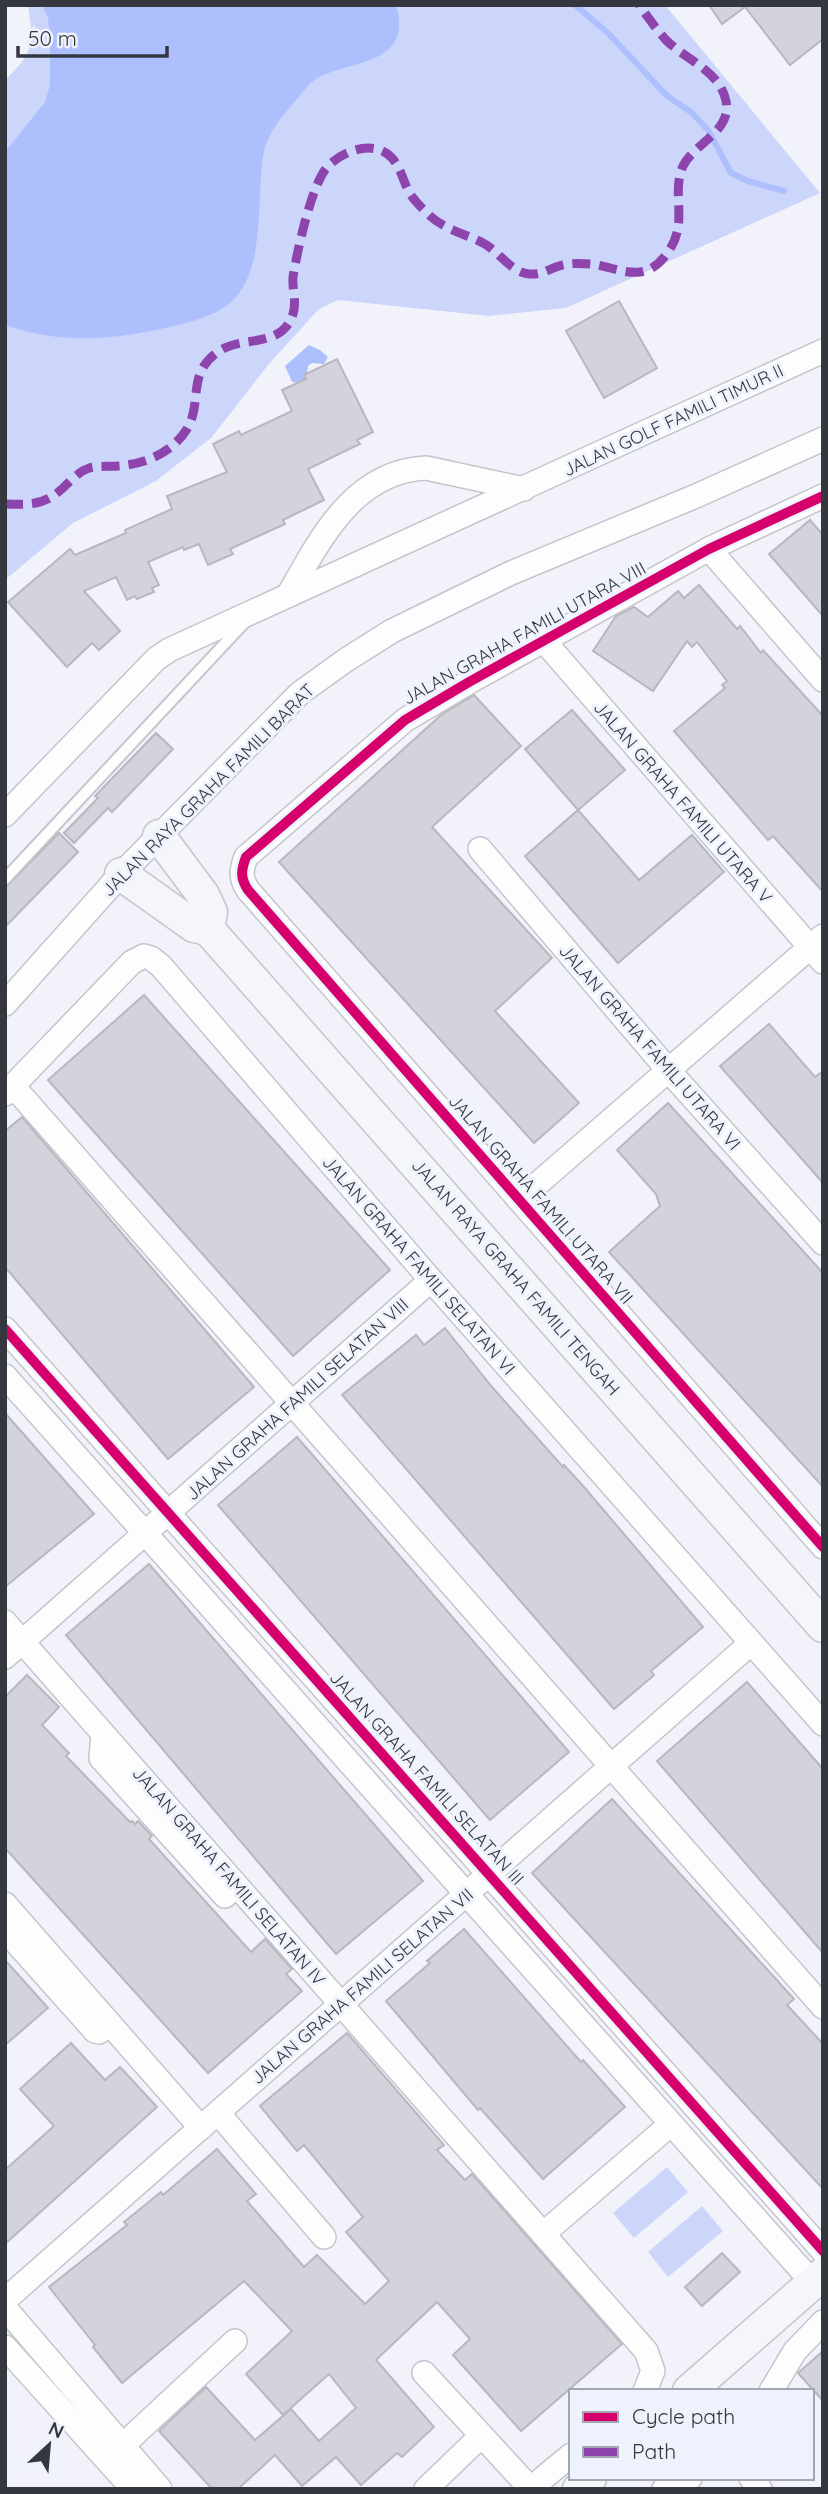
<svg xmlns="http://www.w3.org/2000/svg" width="828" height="2494" font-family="Quicksand,sans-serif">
	<rect width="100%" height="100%" fill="#f2f3fa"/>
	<g fill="#ccd6fa">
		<path d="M 28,5 L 665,5 L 820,193 L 566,308 L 489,316 L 338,300 L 319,309 L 268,365 L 212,437 L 156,481 L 73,523 L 5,580 L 5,80 C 34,53 34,43 28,5 Z"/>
		<polygon points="667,2167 688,2192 634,2238 613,2213"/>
		<polygon points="702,2206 723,2231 668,2277 648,2252"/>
	</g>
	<g fill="#aebffe">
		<path d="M 42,5 L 396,5 C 413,62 358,60 321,76 C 312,80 304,90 298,98 C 285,113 269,130 264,151 C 255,194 268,271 230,303 C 209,320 177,325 151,331 C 102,341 52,342 5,325 L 5,152 L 45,102 L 50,85 L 50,39 L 48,18 Z"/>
		<polygon points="309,345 320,350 328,357 324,364 312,363 308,366 307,374 302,383 292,382 285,366"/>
	</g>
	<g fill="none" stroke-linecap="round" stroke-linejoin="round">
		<polyline stroke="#aebffe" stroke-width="6" points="575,5 608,33 667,96 691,112 708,130 731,173 748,181 784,191"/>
	</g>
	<g fill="#d3d4db" stroke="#b7b8bf" stroke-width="2">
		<polygon points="709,5 823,5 823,39 790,65 745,7 722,24"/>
		<polygon points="619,301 657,368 604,398 566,331"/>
		<polygon points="337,359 373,432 357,440 360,444 308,469 324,500 283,520 285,524 230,549 233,554 208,565 199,544 184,550 183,547 148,562 159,585 152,588 154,592 137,599 135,596 127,600 116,577 84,591 120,631 99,650 92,643 67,667 8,602 70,549 75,555 126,533 125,530 172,509 167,496 227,472 213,444 239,431 241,435 292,411 282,390 306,379 304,375"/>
		<polygon points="810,520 823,535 823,616 769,554"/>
		<polygon points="699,585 737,629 740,626 761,653 763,650 823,716 823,892 773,836 768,840 674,731 725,688 722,685 727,681 697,642 692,647 687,641 653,691 593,651 616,616 634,607 648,617 678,591 684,598"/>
		<polygon points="474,695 521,746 432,827 552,958 495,1011 579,1103 534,1143 279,862 441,715"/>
		<polygon points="572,710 625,770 578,810 525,749"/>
		<polygon points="156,733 173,749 112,812 108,808 74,843 64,833 98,798 95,796"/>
		<polygon points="578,810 639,880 692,835 724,872 618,963 525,856"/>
		<polygon points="59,833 78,852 5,927 5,888"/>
		<polygon points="144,995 390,1270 293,1356 48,1080"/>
		<polygon points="769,1024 815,1077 823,1071 823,1183 720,1066"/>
		<polygon points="668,1103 823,1273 823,1487 609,1252 660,1206 656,1194 617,1150"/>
		<polygon points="22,1117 254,1387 168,1459 5,1267 5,1131"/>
		<polygon points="445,1328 492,1387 563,1467 564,1465 584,1487 703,1627 651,1671 654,1675 614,1709 342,1395 416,1335 424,1345"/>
		<polygon points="5,1413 94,1514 5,1587"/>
		<polygon points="297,1437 569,1752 490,1820 218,1505"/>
		<polygon points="149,1564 423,1881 336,1954 66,1635"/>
		<polygon points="27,1675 59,1707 42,1725 69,1753 66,1756 130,1822 132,1821 135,1824 138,1821 152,1836 149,1839 251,1952 265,1939 292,1969 286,1974 302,1991 208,2073 5,1848 5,1697"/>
		<polygon points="747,1682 823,1769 823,1953 657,1761"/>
		<polygon points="612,1799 794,1999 787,2005 823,2044 823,2189 532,1873"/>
		<polygon points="464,1929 581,2062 583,2060 625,2107 543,2179 480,2108 478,2110 386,2001 430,1963 427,1961"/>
		<polygon points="5,1960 48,2008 5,2045"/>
		<polygon points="347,2033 444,2145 437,2150 465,2180 472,2174 622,2344 521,2431 453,2355 470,2339 437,2302 376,2360 434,2427 402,2457 397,2453 361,2485 336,2457 302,2486 275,2455 238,2489 212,2489 159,2431 206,2387 255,2440 291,2409 319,2441 356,2408 329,2374 283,2415 246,2374 292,2331 244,2281 122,2383 93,2347 95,2345 49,2287 127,2225 124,2222 161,2192 163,2195 217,2149 256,2194 247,2201 304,2267 317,2255 365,2304 389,2281 346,2232 363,2217 304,2145 297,2151 260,2106"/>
		<polygon points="71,2043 105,2080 120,2067 157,2107 5,2244 5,2170 54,2126 20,2089"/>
		<polygon points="722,2253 740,2272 702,2306 685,2287"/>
		<polygon points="823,2351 823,2401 798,2373"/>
	</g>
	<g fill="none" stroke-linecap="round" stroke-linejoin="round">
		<g stroke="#c4c5cc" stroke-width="14">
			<polyline id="lane" points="5,879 244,623"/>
		</g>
		<g stroke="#c4c5cc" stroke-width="26">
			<g id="street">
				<path d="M 823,496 L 709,549 L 469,682 L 405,720 L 246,857 C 241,870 240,878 248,890 L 823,1547"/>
				<polyline points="709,549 823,680"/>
				<path d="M 289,594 C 320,539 354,471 426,468 L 524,489"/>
				<polyline points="544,641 823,962"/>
				<polyline points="5,815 156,659 169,650 823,351"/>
				<polyline points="480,849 669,1071 823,1243"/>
				<polyline points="5,1004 121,874 159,836 300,693 346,660 392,631 511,573 696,496 823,439"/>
				<polyline points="13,1086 823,2007"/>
				<polyline points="5,1094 132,962 144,956 151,958 161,966 431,1280 823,1724"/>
				<polyline points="519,1200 823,936"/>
				<polyline points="5,1329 823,2251"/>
				<polyline points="5,1376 813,2283"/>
				<polyline points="5,1622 646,2351 653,2371 645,2391"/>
				<polyline points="5,1657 431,1280"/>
				<polyline points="103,1734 101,1758 225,1896"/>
				<polyline points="5,1904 201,2128"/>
				<polyline points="5,1930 95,2031 99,2032 110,2024"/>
				<polyline points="218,2113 324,2237"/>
				<polyline points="543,2234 671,2124"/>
				<polyline points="5,2300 750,1644"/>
				<polyline points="5,2308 160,2489"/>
				<polyline points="5,2347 133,2489"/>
				<polyline points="424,2373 530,2488"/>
				<polyline points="771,2391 795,2351 823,2322"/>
				<polyline points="122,2446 235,2341"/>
				<polyline points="751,2478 760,2489"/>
				<polyline points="426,2489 481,2436"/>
				<polyline points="530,2489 571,2455"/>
				<polyline points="664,2489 690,2478"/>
			</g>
		</g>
		<g stroke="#c4c5cc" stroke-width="35">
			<g id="secondary">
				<polyline points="159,836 203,895 211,912 208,929"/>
				<polyline points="121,874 194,926 208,929 823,1626"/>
				<polyline points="689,2391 823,2274"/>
				<polyline points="579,2489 590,2478"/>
			</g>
		</g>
		<use href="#lane" stroke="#fdfdfe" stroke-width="10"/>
		<use href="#street" stroke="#fdfdfe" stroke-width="23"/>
		<use href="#secondary" stroke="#f4f6fa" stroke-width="32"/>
		<path stroke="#8e44ad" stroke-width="9" stroke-dasharray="18 9" stroke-linecap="butt" d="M 5,504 C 33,505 47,505 67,484 C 73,479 80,471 87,469 C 96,465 108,467 118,466 C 145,464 172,453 187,429 C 203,402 186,373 219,351 C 243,335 282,349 293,314 C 297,302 292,289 293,277 C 297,252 312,181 329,165 C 345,150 374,140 391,157 C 400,166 403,180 408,190 C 412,198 418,204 424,210 C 441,229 461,232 483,243 C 499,251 510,272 529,274 C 541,275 549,269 559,266 C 569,263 580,263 590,264 C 606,265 623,274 640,272 C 650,271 659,264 665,256 C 691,225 670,195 683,166 C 694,143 732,132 726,101 C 720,71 686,60 666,40 C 656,29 648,17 639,5"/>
		<g stroke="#eef2fd" stroke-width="15">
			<g id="cycleway">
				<path d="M 823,496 L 709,549 L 469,682 L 405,720 L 246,857 C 241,870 240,878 248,890 L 823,1547"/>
				<polyline points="5,1329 823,2251"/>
			</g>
		</g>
		<use href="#cycleway" stroke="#d6006c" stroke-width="10"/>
	</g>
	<g text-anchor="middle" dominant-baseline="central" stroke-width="6" stroke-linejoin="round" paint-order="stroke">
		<g font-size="18" fill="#35373e" stroke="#eef2fd">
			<text transform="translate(673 420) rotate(-25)">JALAN GOLF FAMILI TIMUR II</text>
			<text transform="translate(524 633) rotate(-29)">JALAN GRAHA FAMILI UTARA VIII</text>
			<text transform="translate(208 790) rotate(-45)">JALAN RAYA GRAHA FAMILI BARAT</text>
			<text transform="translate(683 802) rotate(49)">JALAN GRAHA FAMILI UTARA V</text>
			<text transform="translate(650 1047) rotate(49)">JALAN GRAHA FAMILI UTARA VI</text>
			<text transform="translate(541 1199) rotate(49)">JALAN GRAHA FAMILI UTARA VII</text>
			<text transform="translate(419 1265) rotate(49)">JALAN GRAHA FAMILI SELATAN VI</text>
			<text transform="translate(516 1277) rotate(49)">JALAN RAYA GRAHA FAMILI TENGAH</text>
			<text transform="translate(297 1399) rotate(-42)">JALAN GRAHA FAMILI SELATAN VIII</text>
			<text transform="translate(427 1778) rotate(48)">JALAN GRAHA FAMILI SELATAN III</text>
			<text transform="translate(229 1876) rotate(49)">JALAN GRAHA FAMILI SELATAN IV</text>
			<text transform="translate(362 1986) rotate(-41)">JALAN GRAHA FAMILI SELATAN VII</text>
		</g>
	</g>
	<rect width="828" height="2494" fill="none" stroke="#35373e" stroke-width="14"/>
	<rect x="569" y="2389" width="245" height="91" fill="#eef2fd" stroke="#a4a7b1" stroke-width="2"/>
	<rect x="583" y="2412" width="35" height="10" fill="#d6006c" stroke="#a4a7b1" stroke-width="2"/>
	<text x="632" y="2424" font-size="21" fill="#35373e">Cycle path</text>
	<rect x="583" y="2447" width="35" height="10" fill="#8e44ad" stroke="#a4a7b1" stroke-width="2"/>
	<text x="632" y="2459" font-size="21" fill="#35373e">Path</text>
	<g transform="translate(49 2445) rotate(26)" stroke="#eef2fd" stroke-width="5" paint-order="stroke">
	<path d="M0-5L12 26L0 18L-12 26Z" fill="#35373e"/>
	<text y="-10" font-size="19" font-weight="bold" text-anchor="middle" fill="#35373e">N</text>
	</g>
	<path d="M18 46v10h149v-10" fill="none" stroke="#35373e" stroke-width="3.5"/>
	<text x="28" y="46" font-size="21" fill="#35373e" stroke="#eef2fd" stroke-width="5" paint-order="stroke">50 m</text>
</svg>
